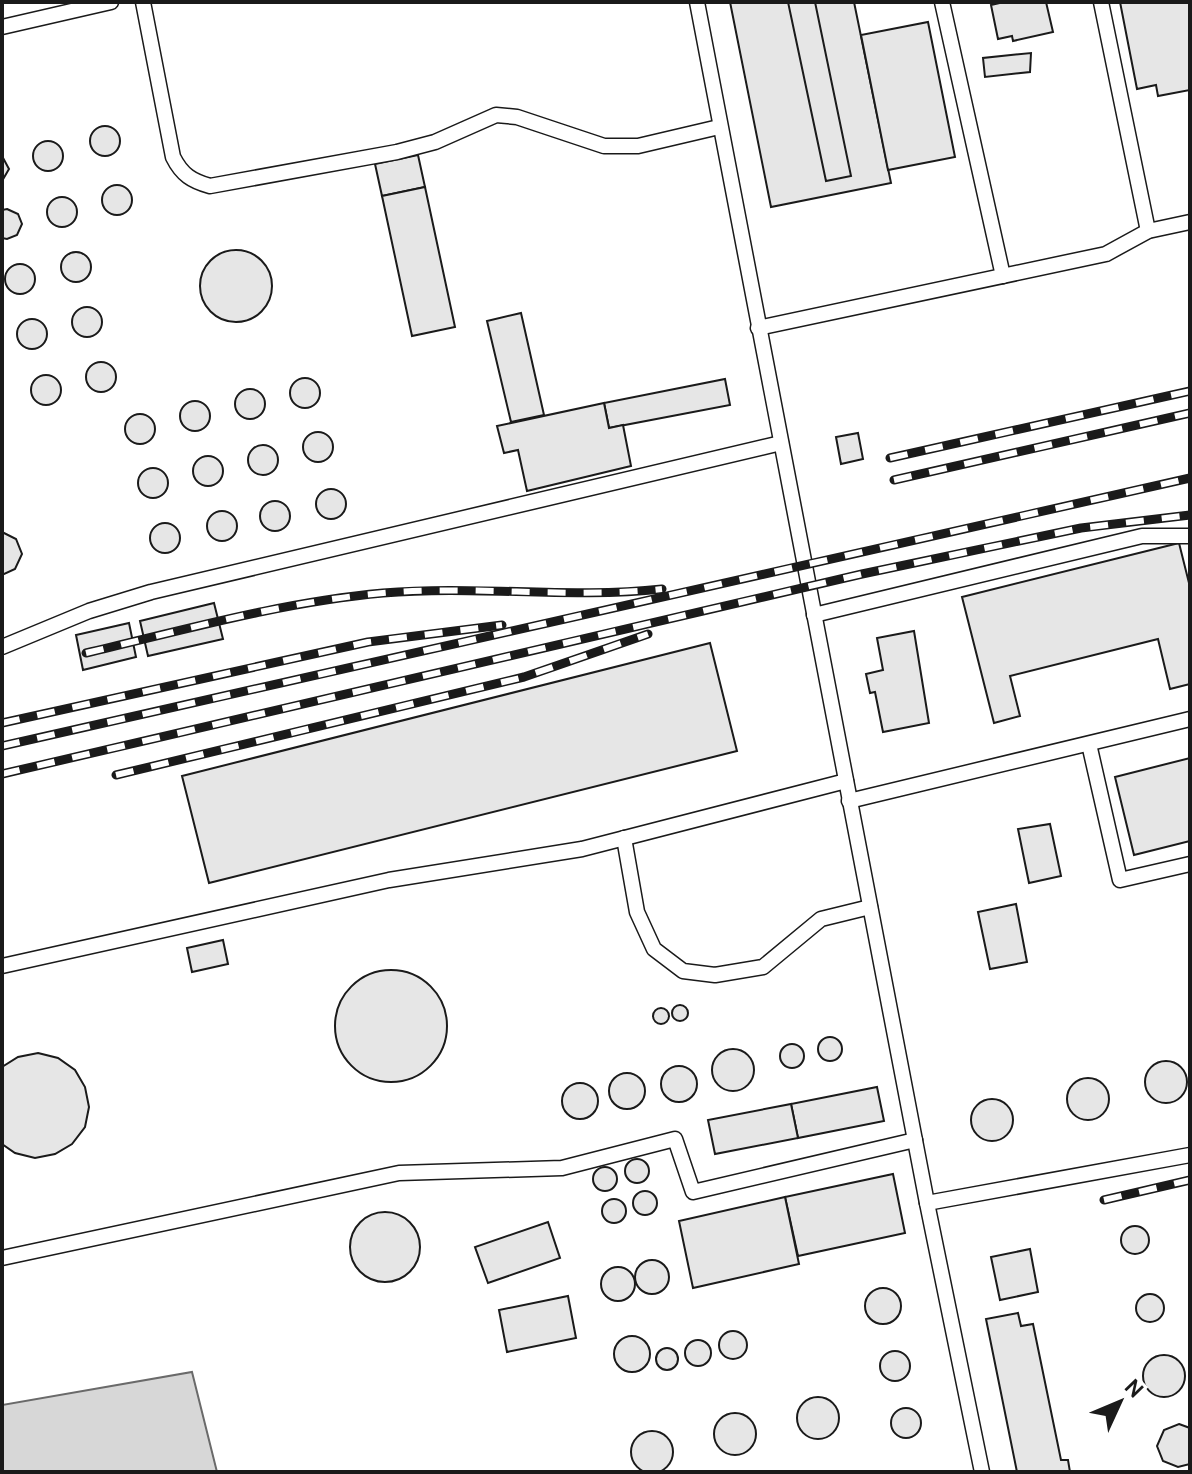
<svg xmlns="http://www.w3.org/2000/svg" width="1192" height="1474" font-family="Cabin,sans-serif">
	<rect width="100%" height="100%" fill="#fff"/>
	<polygon fill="#d7d7d7" stroke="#6a6a6a" stroke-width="2" points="192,1372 217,1472 2,1472 2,1405"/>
	<g fill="#e6e6e6" stroke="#1a1a1a" stroke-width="2">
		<polygon points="730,2 854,2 891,183 771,207"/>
		<polygon points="788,2 815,2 851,176 826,181"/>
		<polygon points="1004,2 1046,2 1053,32 1013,41 1012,36 998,39 991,5"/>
		<polygon points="1120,2 1190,2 1190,90 1158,96 1156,85 1137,89"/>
		<polygon points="928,22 955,157 888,170 861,35"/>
		<polygon points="1031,53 1030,72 985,77 983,58"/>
		<circle cx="105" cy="141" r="15"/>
		<circle cx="48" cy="156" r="15"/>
		<polygon points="418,155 425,187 382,196 375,164"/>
		<polygon points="2,156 9,169 2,181"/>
		<circle cx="117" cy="200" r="15"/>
		<polygon points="425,187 455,327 412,336 382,196"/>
		<circle cx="62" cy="212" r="15"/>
		<polygon points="7,209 18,214 22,224 17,235 7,239 2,238 2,210"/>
		<circle cx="236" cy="286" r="36"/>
		<circle cx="76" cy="267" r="15"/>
		<circle cx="20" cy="279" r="15"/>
		<circle cx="87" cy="322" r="15"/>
		<polygon points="521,313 544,415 511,422 487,321"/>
		<circle cx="32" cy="334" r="15"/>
		<circle cx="101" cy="377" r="15"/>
		<circle cx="46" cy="390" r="15"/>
		<circle cx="305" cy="393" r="15"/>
		<polygon points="725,379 730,405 609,428 604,403"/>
		<circle cx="250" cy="404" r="15"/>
		<circle cx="195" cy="416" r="15"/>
		<polygon points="604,403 609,428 623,425 631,466 527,491 518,450 504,453 497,426"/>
		<circle cx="140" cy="429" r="15"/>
		<circle cx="318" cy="447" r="15"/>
		<polygon points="858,433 863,459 841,464 836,437"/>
		<circle cx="263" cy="460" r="15"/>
		<circle cx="208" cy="471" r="15"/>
		<circle cx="153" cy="483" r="15"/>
		<circle cx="331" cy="504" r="15"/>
		<circle cx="275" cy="516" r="15"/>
		<circle cx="222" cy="526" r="15"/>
		<circle cx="165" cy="538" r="15"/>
		<polygon points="2,532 16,539 22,554 15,569 2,575"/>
		<polygon points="1179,543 1190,587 1190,684 1170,689 1158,639 1010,676 1020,716 994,723 962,597"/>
		<polygon points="214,603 223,639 148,656 140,621"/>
		<polygon points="129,623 136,657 83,670 76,635"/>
		<polygon points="914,631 929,723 883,732 875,692 870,693 866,674 883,670 877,638"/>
		<polygon points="710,643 737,751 209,883 182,776"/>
		<polygon points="1190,758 1190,841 1134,855 1115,777"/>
		<polygon points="1050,824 1061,876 1029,883 1018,829"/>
		<polygon points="1016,904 1027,962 990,969 978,912"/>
		<polygon points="223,940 228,964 192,972 187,948"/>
		<circle cx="391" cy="1026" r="56"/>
		<circle cx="680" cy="1013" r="8"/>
		<circle cx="661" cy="1016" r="8"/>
		<circle cx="830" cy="1049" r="12"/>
		<circle cx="792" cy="1056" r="12"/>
		<circle cx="733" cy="1070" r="21"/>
		<polygon points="38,1053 58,1058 75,1070 85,1087 89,1107 85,1127 72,1144 55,1154 35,1158 15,1153 2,1144 2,1067 18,1057"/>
		<circle cx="1166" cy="1082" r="21"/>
		<circle cx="679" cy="1084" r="18"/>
		<circle cx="627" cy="1091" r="18"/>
		<circle cx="1088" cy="1099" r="21"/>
		<circle cx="580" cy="1101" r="18"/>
		<polygon points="877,1087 884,1121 798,1138 791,1104"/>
		<circle cx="992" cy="1120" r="21"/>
		<polygon points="791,1104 798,1138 715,1154 708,1120"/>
		<circle cx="637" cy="1171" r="12"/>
		<circle cx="605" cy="1179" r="12"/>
		<polygon points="893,1174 905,1233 798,1256 785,1197"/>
		<circle cx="645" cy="1203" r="12"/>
		<polygon points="785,1197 799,1264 693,1288 679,1221"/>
		<circle cx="614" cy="1211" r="12"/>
		<circle cx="385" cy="1247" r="35"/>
		<polygon points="548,1222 560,1258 488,1283 475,1247"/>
		<circle cx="1135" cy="1240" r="14"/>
		<polygon points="1030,1249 1038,1292 1000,1300 991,1257"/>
		<circle cx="652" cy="1277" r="17"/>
		<circle cx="618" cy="1284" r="17"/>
		<circle cx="883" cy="1306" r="18"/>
		<circle cx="1150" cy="1308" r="14"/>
		<polygon points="568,1296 576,1338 507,1352 499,1310"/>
		<polygon points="1018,1313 1021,1326 1033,1324 1061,1460 1068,1460 1070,1472 1017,1472 986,1319"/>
		<circle cx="733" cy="1345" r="14"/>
		<circle cx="632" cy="1354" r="18"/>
		<circle cx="698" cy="1353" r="13"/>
		<circle cx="667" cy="1359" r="11"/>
		<circle cx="895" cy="1366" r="15"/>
		<circle cx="1164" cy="1376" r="21"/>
		<circle cx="818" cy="1418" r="21"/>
		<circle cx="906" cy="1423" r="15"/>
		<circle cx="735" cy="1434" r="21"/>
		<polygon points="1179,1424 1190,1428 1190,1464 1178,1467 1163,1461 1157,1446 1164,1430"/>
		<circle cx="652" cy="1452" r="21"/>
	</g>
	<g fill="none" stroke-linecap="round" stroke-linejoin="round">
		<g stroke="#1a1a1a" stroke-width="17">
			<g id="lane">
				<path d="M 143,2 L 173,157 C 182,175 192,181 210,186 L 397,152 L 435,142 L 496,115 L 517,117 L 604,146 L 638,146 L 719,127"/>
				<polyline points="697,2 927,1203 982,1472"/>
				<polyline points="942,2 1003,276"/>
				<polyline points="1101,2 1148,231"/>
				<polyline points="2,27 111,2"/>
				<polyline points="758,328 1106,254 1148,231 1190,222"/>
				<polyline points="814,615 1142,536 1190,536"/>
				<polyline points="2,647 89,611 151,592 781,443"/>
				<polyline points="1089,744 1120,880 1190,864"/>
				<polyline points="849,801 1190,719"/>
				<polyline points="624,838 637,912 654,949 683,971 715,975 763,967 821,919 870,907"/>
				<polyline points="2,966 389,880 582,849 846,781"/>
				<polyline points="927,1203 1190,1155"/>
				<polyline points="2,1258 399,1173 562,1168 675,1139 693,1192 915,1140"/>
			</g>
		</g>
		<use href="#lane" stroke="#fff" stroke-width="14"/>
		<g stroke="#1a1a1a" stroke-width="9">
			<g id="rail">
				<polyline points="890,458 1190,391"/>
				<polyline points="894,480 1190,413"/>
				<path d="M 86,653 C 184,630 282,602 383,593 C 476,585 569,599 662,589"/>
				<polyline points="2,723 368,642 502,625"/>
				<polyline points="2,746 1190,478"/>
				<polyline points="2,774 862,574 1081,528 1190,515"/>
				<polyline points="116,775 524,677 648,634"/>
				<polyline points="1104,1200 1190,1180"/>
			</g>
		</g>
		<use href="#rail" stroke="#fff" stroke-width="6" stroke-dasharray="18" stroke-linecap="butt"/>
	</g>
	<rect width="1192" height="1474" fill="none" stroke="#1a1a1a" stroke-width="8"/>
	<g transform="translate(1120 1402) rotate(46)" stroke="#ffffff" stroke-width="6" paint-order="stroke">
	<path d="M0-6L14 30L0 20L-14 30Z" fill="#1a1a1a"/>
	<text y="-12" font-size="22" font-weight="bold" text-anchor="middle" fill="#1a1a1a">N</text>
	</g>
</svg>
